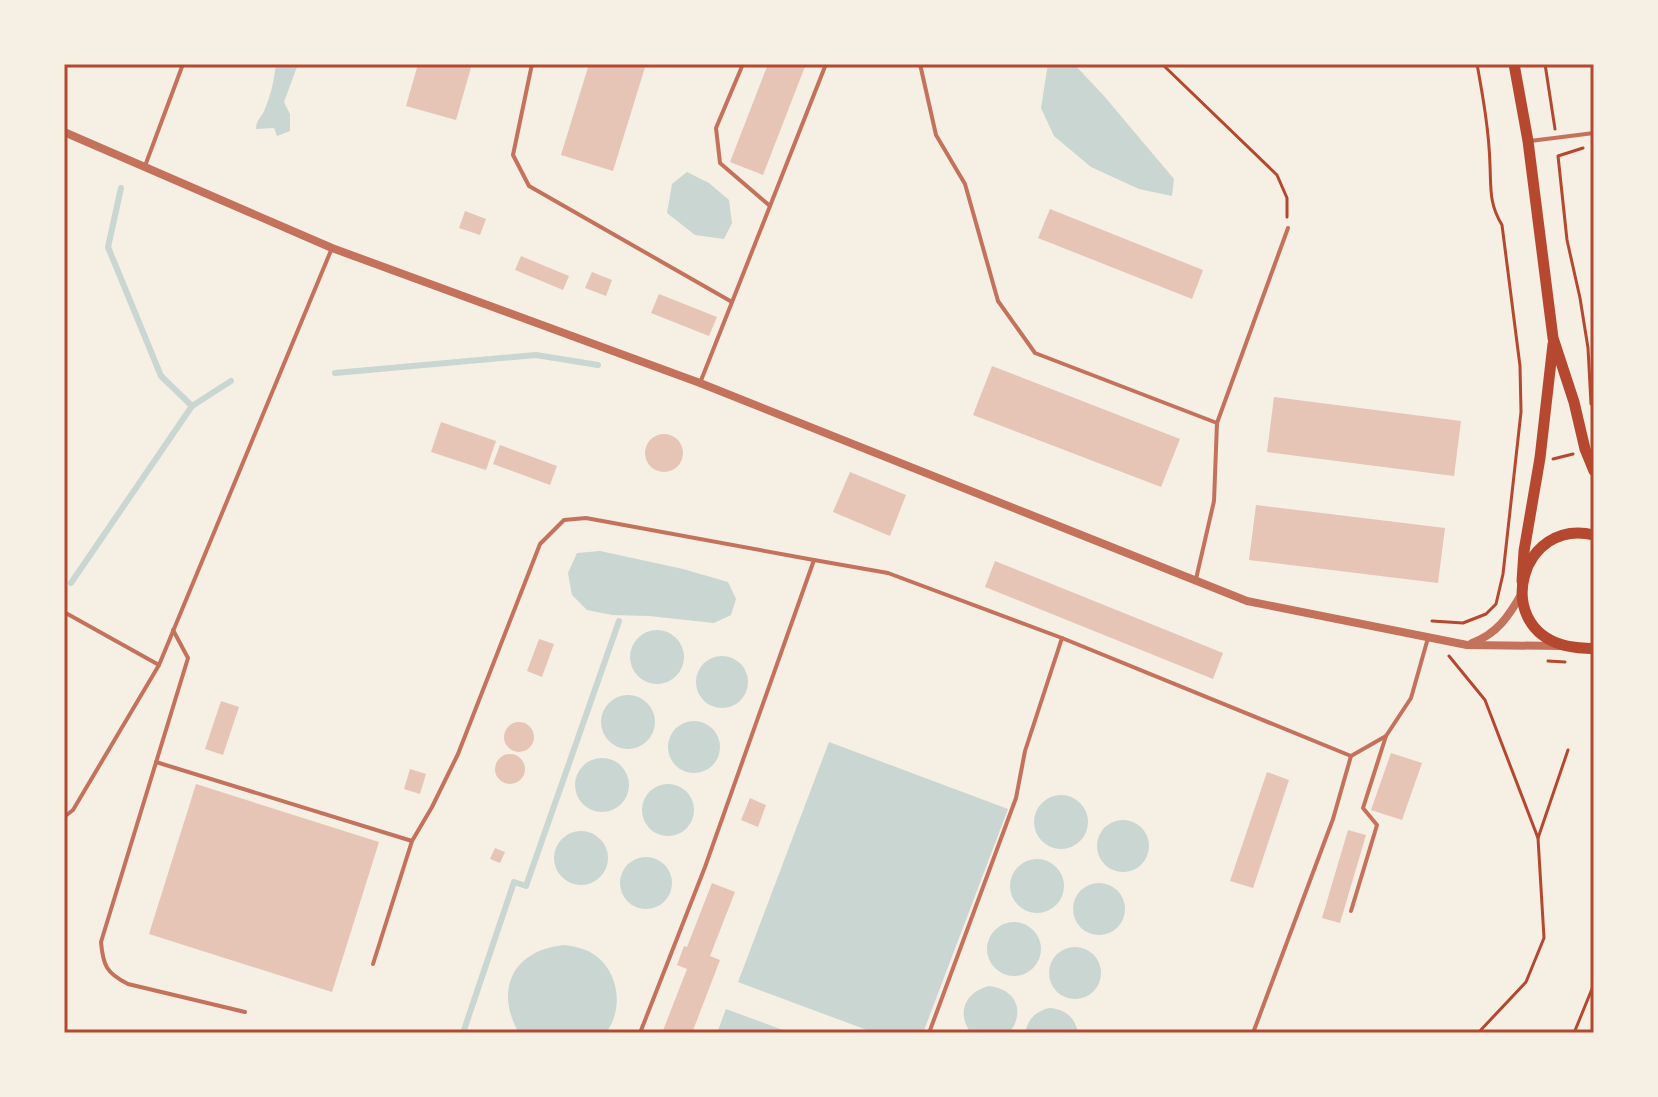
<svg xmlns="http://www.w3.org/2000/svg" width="1658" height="1097" font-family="'Source Sans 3',sans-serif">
	<rect width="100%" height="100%" fill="#f6efe4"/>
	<g fill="#c9d6d2">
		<path d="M 276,64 L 298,64 L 284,102 L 290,114 L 290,131 L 277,136 L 274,128 L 256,129 C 256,120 261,118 264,111 C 271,96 274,80 276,64 Z"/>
		<polygon points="1048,64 1074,64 1104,96 1174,179 1172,196 1139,189 1091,167 1054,136 1041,108"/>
		<polygon points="687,172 709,183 729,200 732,223 724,239 695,235 667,213 672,184"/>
		<polygon points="600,551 683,569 728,582 736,599 731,615 714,623 649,616 612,615 587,610 572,595 568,573 577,553"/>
		<circle cx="657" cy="657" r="27"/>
		<circle cx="722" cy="682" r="26"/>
		<circle cx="628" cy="722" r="27"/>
		<circle cx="694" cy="747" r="26"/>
		<polygon points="829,742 1008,809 923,1033 875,1033 738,982"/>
		<circle cx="602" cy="785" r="27"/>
		<circle cx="668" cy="810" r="26"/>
		<circle cx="1061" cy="822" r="27"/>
		<circle cx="1123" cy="846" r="26"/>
		<circle cx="581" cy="858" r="27"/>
		<circle cx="646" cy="883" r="26"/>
		<circle cx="1037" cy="886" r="27"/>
		<circle cx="1099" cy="909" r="26"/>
		<circle cx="1014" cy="949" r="27"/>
		<path d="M 565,945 C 577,947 587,949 596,956 C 620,974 623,1010 606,1033 L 519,1033 C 493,988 515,949 565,945 Z"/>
		<circle cx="1075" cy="973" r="26"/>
		<path d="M 989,986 C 1016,989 1026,1012 1009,1033 L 971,1033 C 956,1013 965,992 989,986 Z"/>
		<path d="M 1049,1008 C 1065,1009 1075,1017 1078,1033 L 1025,1033 C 1028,1019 1035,1012 1049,1008 Z"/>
		<polygon points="726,1009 791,1033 717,1033"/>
	</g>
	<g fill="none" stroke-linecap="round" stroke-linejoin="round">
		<g stroke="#c9d6d2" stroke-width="6">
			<polyline points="121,188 108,247 161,376 192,406"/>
			<polyline points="335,373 536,355 598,365"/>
			<polyline points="71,583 192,406 231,381"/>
			<polyline points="463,1033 514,882 526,886 619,621"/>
		</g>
	</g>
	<g fill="#e6c5b7">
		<polygon points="418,64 472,64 456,120 406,106"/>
		<polygon points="589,64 646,64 613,171 561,155"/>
		<polygon points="768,64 806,64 763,175 730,162"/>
		<polygon points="1050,209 1203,270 1192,299 1038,238"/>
		<polygon points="465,211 486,219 480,235 459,228"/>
		<polygon points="521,256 569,276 563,290 515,270"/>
		<polygon points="592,272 612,280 606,296 585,288"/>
		<polygon points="659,294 717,317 709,336 651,313"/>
		<polygon points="992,366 1180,439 1161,487 973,415"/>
		<polygon points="1274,397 1461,421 1454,476 1267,452"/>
		<polygon points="441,422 496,441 486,470 431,452"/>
		<circle cx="664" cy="453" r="19"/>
		<polygon points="500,445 557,466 550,485 493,464"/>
		<polygon points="850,472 906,495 890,536 833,512"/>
		<polygon points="1256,505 1445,528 1438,583 1249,560"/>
		<polygon points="995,561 1223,653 1213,679 985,587"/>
		<polygon points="539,639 554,644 542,677 527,671"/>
		<polygon points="221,701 239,707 223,755 205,749"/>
		<circle cx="519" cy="737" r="15"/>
		<polygon points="1391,753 1422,763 1402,820 1371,810"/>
		<circle cx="510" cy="769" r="15"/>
		<polygon points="410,769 426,774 420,794 404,789"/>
		<polygon points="1267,772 1289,780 1253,888 1230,881"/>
		<polygon points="196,784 379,842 332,992 149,934"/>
		<polygon points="750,798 766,805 758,827 741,820"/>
		<polygon points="1348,830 1366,835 1340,923 1322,918"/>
		<polygon points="495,848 505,852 500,863 490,859"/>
		<polygon points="712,883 735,892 710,956 720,960 692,1033 662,1033 687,969 677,965 684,946 687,947"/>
	</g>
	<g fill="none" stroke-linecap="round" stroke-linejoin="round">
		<g stroke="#b5482f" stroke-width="3">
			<polyline points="1162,64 1277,175 1287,198 1287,217"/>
			<polyline points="1545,64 1555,129"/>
			<polyline points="1583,148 1558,156 1567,240 1580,298 1588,348 1591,404"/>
			<polyline points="1553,459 1573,454"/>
			<path d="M 1432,621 L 1463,623 L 1486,614 L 1496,604 L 1503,574 L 1521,412 L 1520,366 L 1502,225 C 1489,204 1491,188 1490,165 C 1489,131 1483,97 1477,64"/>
			<polyline points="1449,656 1485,700 1538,838 1568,750"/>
			<polyline points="1548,661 1565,662"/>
			<polyline points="1478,1033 1526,982 1544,938 1538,838"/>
			<polyline points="1574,1033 1594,984"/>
		</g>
		<g stroke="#c5725c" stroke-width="4">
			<polyline points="532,64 513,155 529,186 732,302"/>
			<polyline points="920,64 936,135 965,184 998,301 1035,353 1217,423 1214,501 1196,579"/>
			<polyline points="1530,141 1594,133"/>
			<polyline points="145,166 183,64"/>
			<polyline points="770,206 826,64"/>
			<polyline points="700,383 770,206 720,163 716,128 743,64"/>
			<polyline points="1217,423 1288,228"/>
			<polyline points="814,560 888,573 1062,638 1351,756"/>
			<polyline points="64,612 159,665"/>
			<path d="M 173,630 L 188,658 L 101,942 C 103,965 106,973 128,984 L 245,1012"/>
			<polyline points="156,762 412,841"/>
			<polyline points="64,817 73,810 159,665 332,248"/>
			<polyline points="1351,911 1377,825 1363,808 1386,736 1411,698 1428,638"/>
			<polyline points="373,964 412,841 432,807 458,754 540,544 564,520 586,518 814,560 705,867 640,1033"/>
			<polyline points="929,1033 1016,798 1025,751 1062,638"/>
			<polyline points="1253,1033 1333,819 1351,756 1386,736"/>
		</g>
		<g stroke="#c5725c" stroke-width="8">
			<polyline points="64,132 332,248 700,383 1247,601 1467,645 1561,646"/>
			<path d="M 1472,643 C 1497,634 1509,616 1522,593"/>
		</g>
		<g stroke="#b5482f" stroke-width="11">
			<polyline points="1514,64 1528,141 1553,338 1574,402 1585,449 1594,471"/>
			<path d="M 1594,535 C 1521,517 1492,625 1563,645 C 1573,648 1584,648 1594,649"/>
			<polyline points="1522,581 1524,551 1540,458 1553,344"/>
		</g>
	</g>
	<rect width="1658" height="1097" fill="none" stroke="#f6efe4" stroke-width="132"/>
	<rect x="66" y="66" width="1526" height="965" fill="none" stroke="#b5482f" stroke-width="3"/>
</svg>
